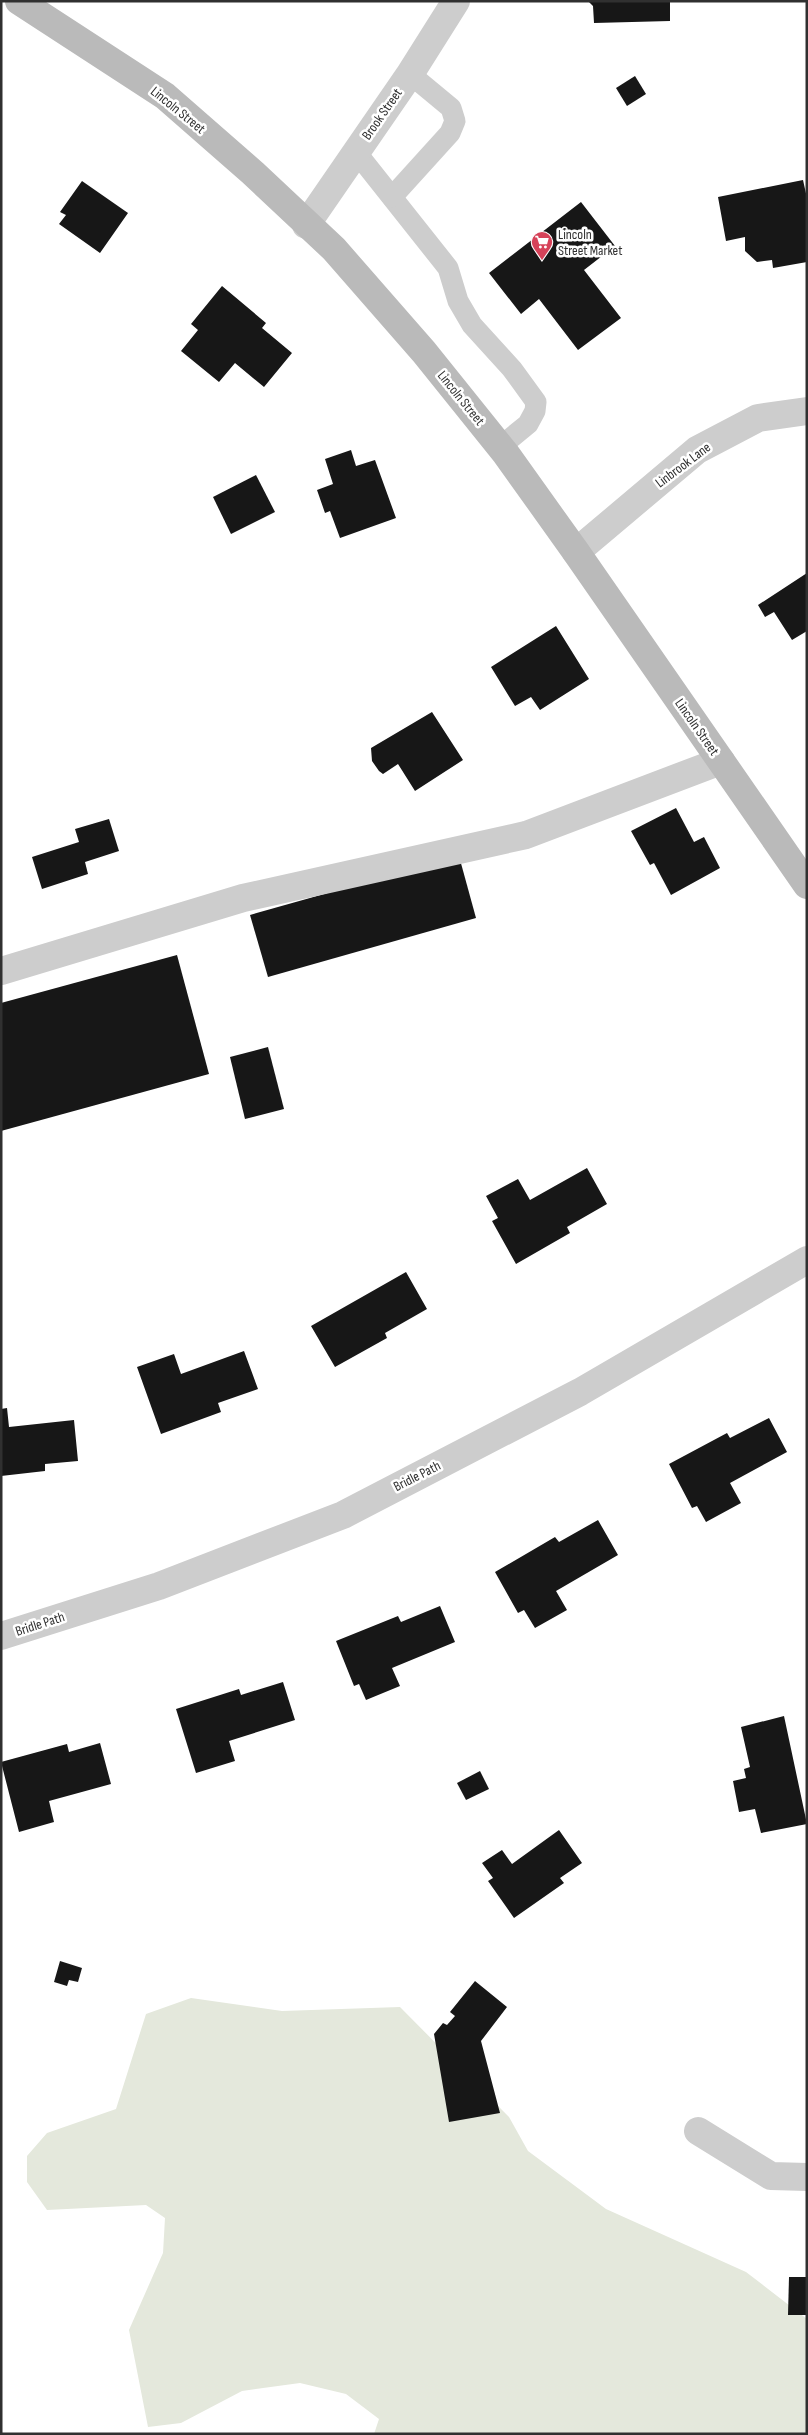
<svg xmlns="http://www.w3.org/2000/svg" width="808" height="2435" font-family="'Sofia Sans Condensed',sans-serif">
	<rect width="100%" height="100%" fill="#fff"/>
	<polygon fill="#e4e8dc" points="191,1998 282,2011 400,2007 509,2117 528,2151 606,2209 746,2272 807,2319 807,2434 374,2434 379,2419 346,2394 300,2383 242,2391 181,2423 148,2427 129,2330 163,2253 165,2218 146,2205 47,2210 27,2182 27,2156 47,2133 116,2109 146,2014"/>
	<g fill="#171717">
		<polygon points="588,1 670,1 670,21 594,23 593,6"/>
		<polygon points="635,76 646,94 627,106 616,88"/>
		<polygon points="803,180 807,198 807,262 773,268 772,260 757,262 745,251 745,237 726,241 718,197"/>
		<polygon points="82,181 128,213 100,253 59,224 66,215 60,212"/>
		<polygon points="581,202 615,246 584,270 621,318 578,350 539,299 521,314 489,273"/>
		<polygon points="222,286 266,323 262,328 292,353 264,387 235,363 219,382 181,351 198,330 191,324"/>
		<polygon points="351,450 356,466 375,460 396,518 340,538 330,511 325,513 317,490 333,484 325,459"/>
		<polygon points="256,475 275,512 231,534 213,497"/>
		<polygon points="807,573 807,631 792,640 774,612 765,617 758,605"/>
		<polygon points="556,626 589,679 540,710 531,697 515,706 491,667"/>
		<polygon points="432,712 463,760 415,791 398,764 383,774 379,771 372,761 371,748"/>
		<polygon points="676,808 694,842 704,837 720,868 671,895 654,863 650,865 631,831"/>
		<polygon points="109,819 119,851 85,862 88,874 42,889 32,857 79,842 75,829"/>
		<polygon points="459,856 476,918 268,977 250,915"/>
		<polygon points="177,955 209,1074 1,1131 1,1003"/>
		<polygon points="268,1047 284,1109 245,1119 230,1057"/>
		<polygon points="587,1168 607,1204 567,1227 570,1233 516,1264 492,1221 498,1218 486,1196 518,1179 530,1200"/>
		<polygon points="406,1272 427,1309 385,1333 387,1338 335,1367 311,1326"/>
		<polygon points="244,1351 258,1389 218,1403 221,1412 161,1434 137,1367 174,1354 181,1374"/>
		<polygon points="7,1408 9,1427 74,1420 78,1461 45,1464 45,1471 1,1476 1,1409"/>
		<polygon points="769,1418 787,1452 730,1483 741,1503 706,1522 697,1506 692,1508 669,1464 727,1433 730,1438"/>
		<polygon points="598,1520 618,1555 556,1591 567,1610 535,1628 524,1610 518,1613 495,1572 555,1537 559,1542"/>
		<polygon points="440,1606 455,1642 392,1668 400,1686 366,1700 359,1684 354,1686 336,1641 398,1616 401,1622"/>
		<polygon points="283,1682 295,1720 229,1741 235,1761 196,1773 176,1709 239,1689 241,1695"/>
		<polygon points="784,1716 807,1824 761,1833 755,1809 739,1812 733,1781 746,1778 744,1769 750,1767 741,1727"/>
		<polygon points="100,1743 111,1784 49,1801 54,1822 19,1832 1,1762 67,1744 69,1752"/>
		<polygon points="480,1771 489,1789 466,1800 457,1783"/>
		<polygon points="559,1830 582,1863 560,1878 564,1883 514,1918 488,1881 493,1878 482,1863 502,1850 512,1864"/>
		<polygon points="60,1961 82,1968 78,1982 69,1980 67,1986 54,1982"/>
		<polygon points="475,1981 507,2007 481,2041 500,2113 449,2122 434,2034 443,2023 447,2025 455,2016 450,2012"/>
		<polygon points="789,2277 807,2277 807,2315 788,2315"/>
	</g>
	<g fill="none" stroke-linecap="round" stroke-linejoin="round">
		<g stroke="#cdcdcd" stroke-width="21">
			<polyline points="356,152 448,268 458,301 472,325 512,369 536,402 535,411 528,424 500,447"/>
			<polyline points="392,197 450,133 455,121 451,108 410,74"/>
		</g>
		<g stroke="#cdcdcd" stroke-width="28">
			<polyline points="306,225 410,74 456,1"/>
			<polyline points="576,552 697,450 758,418 807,411"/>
			<polyline points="1,971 243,898 526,835 721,761"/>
			<polyline points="1,1636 159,1586 343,1515 580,1392 807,1260"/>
			<polyline points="698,2131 771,2176 807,2177"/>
		</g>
		<polyline stroke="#bababa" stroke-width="28" points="19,1 165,96 253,173 334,249 424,352 506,454 576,552 807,885"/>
	</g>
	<defs>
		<g id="supermarket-pin" transform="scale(1.125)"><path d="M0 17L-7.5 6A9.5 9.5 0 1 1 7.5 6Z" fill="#d64259" stroke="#fff"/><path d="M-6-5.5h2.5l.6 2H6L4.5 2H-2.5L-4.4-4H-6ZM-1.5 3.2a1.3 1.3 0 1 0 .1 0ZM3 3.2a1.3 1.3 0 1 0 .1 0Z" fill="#fff"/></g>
	</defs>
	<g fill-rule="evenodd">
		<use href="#supermarket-pin" x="542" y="242"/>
	</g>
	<g text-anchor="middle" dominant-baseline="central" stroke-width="5" stroke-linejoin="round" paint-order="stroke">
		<g font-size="14" fill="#303030" stroke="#fff">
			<text transform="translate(178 110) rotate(39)">Lincoln Street</text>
			<text transform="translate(382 114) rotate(-55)">Brook Street</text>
			<text transform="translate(461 398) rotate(51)">Lincoln Street</text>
			<text transform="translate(683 465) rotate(-37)">Linbrook Lane</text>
			<text transform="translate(697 727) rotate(55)">Lincoln Street</text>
			<text transform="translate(417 1476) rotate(-27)">Bridle Path</text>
			<text transform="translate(40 1624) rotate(-18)">Bridle Path</text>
		</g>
		<g font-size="14" fill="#303030" stroke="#fff" text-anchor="start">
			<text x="558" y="234">Lincoln<tspan x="558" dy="16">Street Market</tspan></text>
		</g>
	</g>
	<rect width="808" height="2435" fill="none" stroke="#303030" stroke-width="5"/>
</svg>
